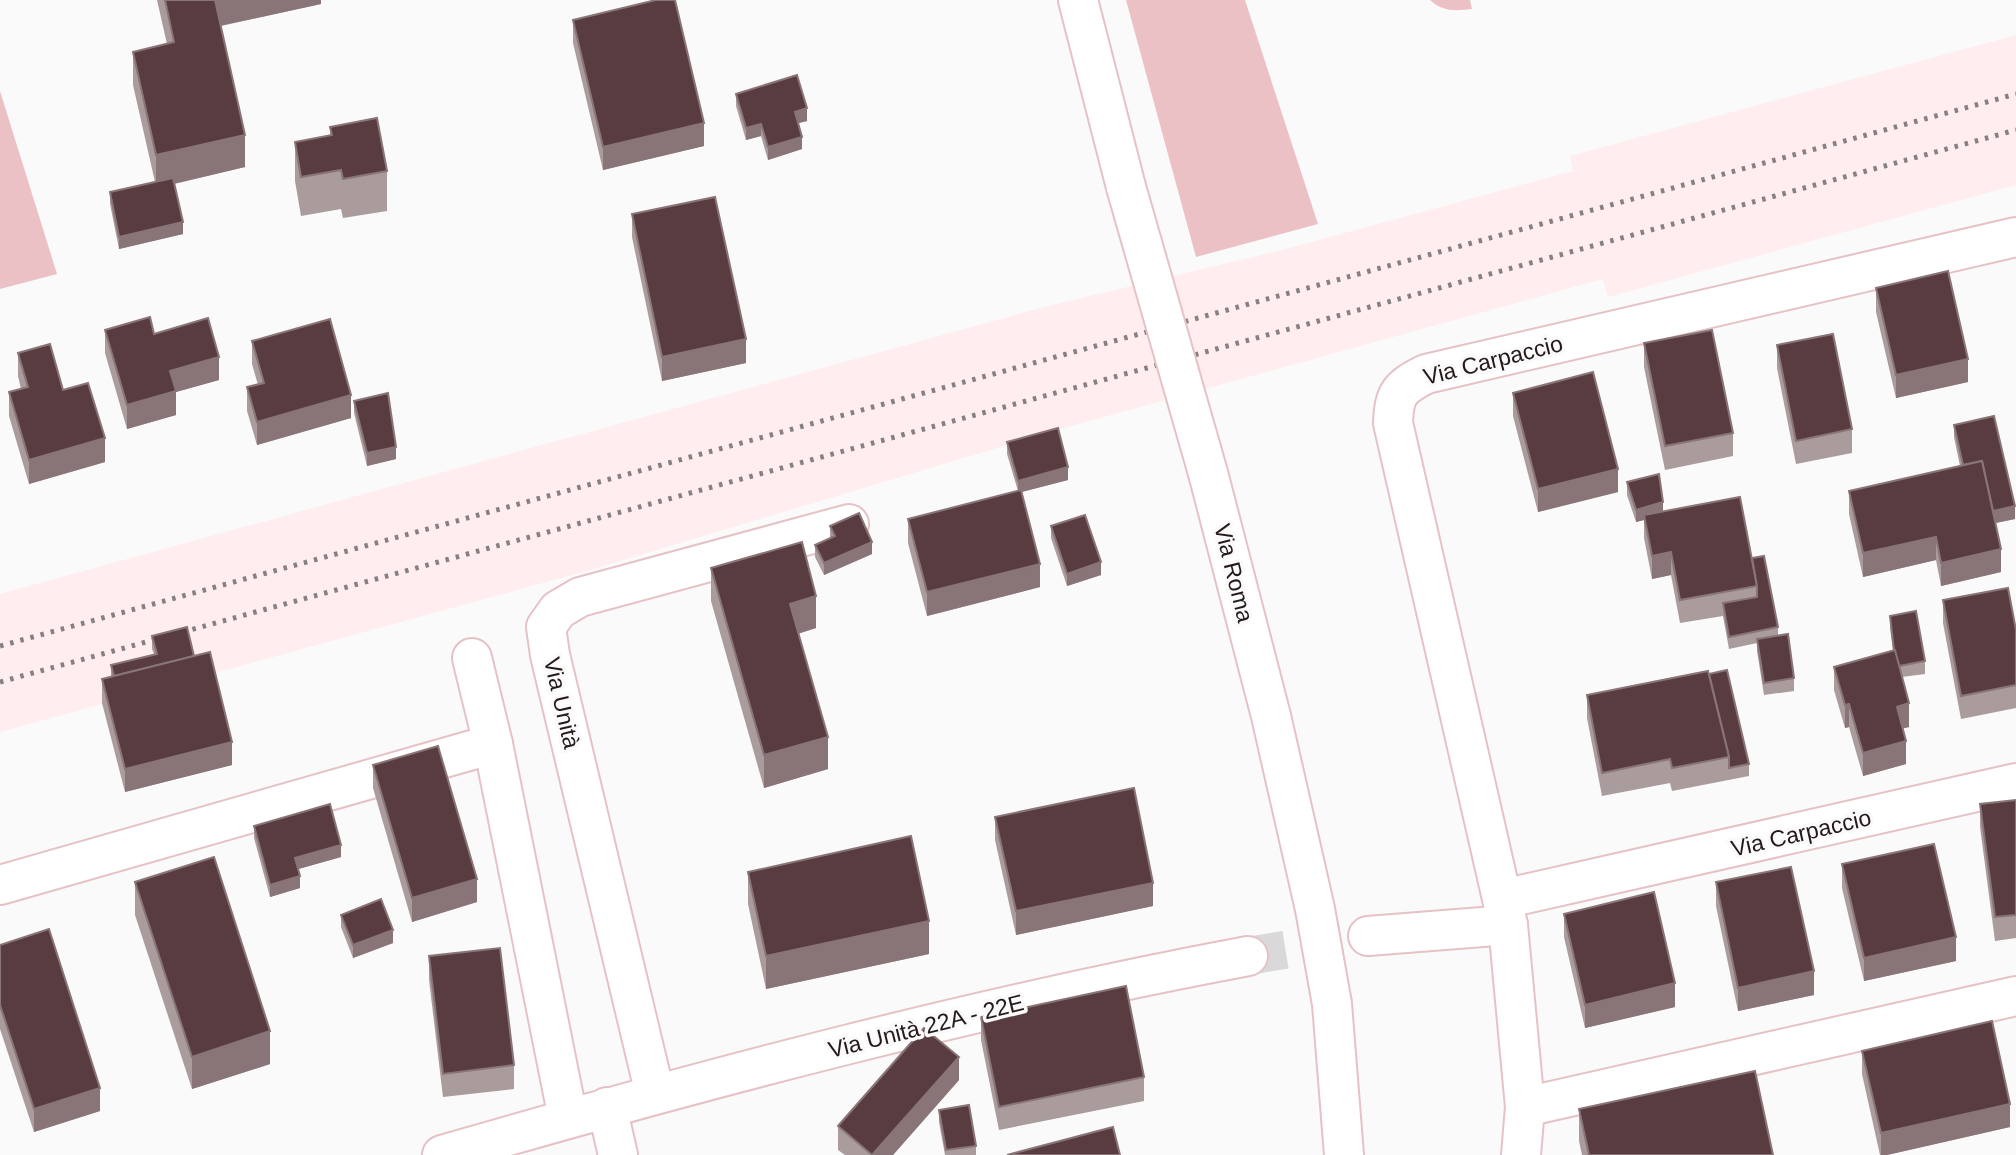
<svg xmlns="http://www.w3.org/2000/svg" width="2016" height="1155" font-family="Helvetica,sans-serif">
	<rect width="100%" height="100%" fill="#fafafa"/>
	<polygon fill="#ffedef" points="2016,35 2016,185 1608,297 1603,279 1064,428 590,570 0,732 0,594 1044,307 1286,249 1573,171 1570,156"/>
	<g fill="#ecc1c6">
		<polygon points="1126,0 1245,0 1318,224 1196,257"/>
		<path d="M 1430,0 L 1470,0 L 1472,9 C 1455,11 1443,12 1430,0 Z"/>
		<polygon points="0,91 57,274 0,289"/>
	</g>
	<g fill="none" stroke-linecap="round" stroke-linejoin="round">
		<polyline stroke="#dad8d8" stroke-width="38" stroke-dasharray="38 19" stroke-linecap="butt" points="1248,956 1368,936"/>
		<g stroke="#e5c2c6" stroke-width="42">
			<g id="minor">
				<polyline points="472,658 493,744 568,1118"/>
				<polyline points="0,885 493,744"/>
				<polyline points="1503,899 2016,783"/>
				<polyline points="1368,936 1508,925"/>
				<polyline points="655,1094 550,655 546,627 558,610 580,597 849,524"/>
				<polyline points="607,1107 618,1155"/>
				<polyline points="1525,1107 2016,996"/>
				<path d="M 442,1155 C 708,1078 976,1007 1248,956"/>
				<path d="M 1521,1155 L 1525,1107 L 1508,925 L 1393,423 C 1394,393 1400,387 1426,374 L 2016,237"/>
			</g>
		</g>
		<g stroke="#e5c2c6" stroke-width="42">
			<g id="tertiary">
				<polyline points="1078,0 1126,187"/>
				<polyline points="1208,473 1271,716 1315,909"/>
				<polyline points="1332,1004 1344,1155"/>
			</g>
		</g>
		<use href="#minor" stroke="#fff" stroke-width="38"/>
		<use href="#tertiary" stroke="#fff" stroke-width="38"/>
		<g stroke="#868080" stroke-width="5" stroke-dasharray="3.5 7" stroke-linecap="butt">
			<polyline points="0,646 2016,94"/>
			<polyline points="0,682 2016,130"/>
		</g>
		<g stroke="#e5c2c6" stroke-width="42" stroke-linecap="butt">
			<g id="tertiary-bridge">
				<polyline points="1126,187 1208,473"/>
				<polyline points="1315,909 1332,1004"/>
			</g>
		</g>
		<use href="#tertiary-bridge" stroke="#fff" stroke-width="38"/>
	</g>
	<g fill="#aa9b9d">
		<polygon points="157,0 321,0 321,4 221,26 245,167 174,184 183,234 119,249 110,204 110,192 155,182 133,85 133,52 167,44"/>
		<polygon points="573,20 704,146 603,170 573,43"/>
		<polygon points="736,94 807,121 798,123 802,149 768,160 761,136 746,140 736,106"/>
		<polygon points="330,127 387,171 387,211 343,218 341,209 301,216 295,181 295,142 330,135"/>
		<polygon points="632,214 746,363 662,381 632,237"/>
		<polygon points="1876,288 1968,382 1896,398 1876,312"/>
		<polygon points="105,330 154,334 219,380 176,392 176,415 127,429 105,353"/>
		<polygon points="252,341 351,418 257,445 247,411 247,387 258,385 252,364"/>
		<polygon points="1644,343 1733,433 1733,456 1665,470 1644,367"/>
		<polygon points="1777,345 1852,429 1852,453 1796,464 1777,368"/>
		<polygon points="18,353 63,390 105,462 29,484 9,416 9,392 21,389 18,376"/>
		<polygon points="1513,393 1618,492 1538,512 1513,416"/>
		<polygon points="354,401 396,459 367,466 354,413"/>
		<polygon points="1954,425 2015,519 1995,523 2001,572 1941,586 1936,560 1863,577 1849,514 1849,491 1960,466 1954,437"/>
		<polygon points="1007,442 1068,480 1021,492 1040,587 927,616 908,543 908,519 1018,491 1007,454"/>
		<polygon points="1627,482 1663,511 1752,558 1778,627 1778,636 1794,678 1794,691 1764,695 1757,651 1757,643 1729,649 1723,616 1680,623 1671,575 1652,579 1644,538 1644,520 1636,522 1627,495"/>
		<polygon points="830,526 872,554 824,575 815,557 815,545 830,538"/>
		<polygon points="1051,526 1101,575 1067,586 1051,538"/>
		<polygon points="711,568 816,628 798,634 828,769 764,788 711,601"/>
		<polygon points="1943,600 2016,630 2016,708 1961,719 1943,623"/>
		<polygon points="1890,616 1925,661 1925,674 1902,677 1909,727 1903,728 1906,764 1863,776 1849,727 1845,728 1834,690 1834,667 1893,650 1890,628"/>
		<polygon points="152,636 194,656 232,765 125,792 102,703 102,679 111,677 111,665 154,654 152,649"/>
		<polygon points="1587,695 1749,764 1749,776 1672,791 1670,783 1602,796 1587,718"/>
		<polygon points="373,765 477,902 412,922 373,788"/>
		<polygon points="2016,800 2016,938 1995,941 1980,827 1980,804"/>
		<polygon points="995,817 1153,906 1016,935 995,840"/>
		<polygon points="254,826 341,857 298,869 300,888 270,897 254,838"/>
		<polygon points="1842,864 1956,961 1864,981 1842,888"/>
		<polygon points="748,872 929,954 766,989 748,904"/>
		<polygon points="135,882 270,1064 192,1089 135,915"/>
		<polygon points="1716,882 1814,995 1738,1011 1716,906"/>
		<polygon points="1564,914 1675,1007 1585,1028 1564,937"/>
		<polygon points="341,915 393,943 353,958 341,927"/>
		<polygon points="0,945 100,1111 34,1132 0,1029"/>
		<polygon points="429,956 514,1065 514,1089 443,1097 429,980"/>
		<polygon points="981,1017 1144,1077 1144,1101 999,1130 981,1040"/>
		<polygon points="1862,1051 2010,1127 1887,1155 1880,1155 1862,1074"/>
		<polygon points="959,1080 893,1155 845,1155 838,1150 838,1126"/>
		<polygon points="1579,1109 1773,1155 1582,1155 1579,1141"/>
		<polygon points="939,1110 976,1146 976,1155 945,1155 939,1122"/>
	</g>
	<g fill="#897578">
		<polygon points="214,0 321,0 321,4 214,27"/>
		<polygon points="807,108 807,121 795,124 795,112"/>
		<polygon points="704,123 704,146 603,170 603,147"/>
		<polygon points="761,124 761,136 746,140 746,128"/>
		<polygon points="245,135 245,167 156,188 156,155"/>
		<polygon points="802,137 802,149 768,160 768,147"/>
		<polygon points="183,222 183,234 119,249 119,237"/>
		<polygon points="746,339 746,363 662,381 662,357"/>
		<polygon points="219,357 219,380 176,392 176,415 127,429 127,405 170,371"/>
		<polygon points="1968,359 1968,382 1896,398 1896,375"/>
		<polygon points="351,395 351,418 257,445 257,422"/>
		<polygon points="105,438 105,462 29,484 29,460"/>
		<polygon points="396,447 396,459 367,466 367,453"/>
		<polygon points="1068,467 1068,480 1018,493 1018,481"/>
		<polygon points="1618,469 1618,492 1538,512 1538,489"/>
		<polygon points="1663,502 1663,515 1644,515 1644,520 1636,522 1636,510"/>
		<polygon points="2015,506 2015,519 1991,524 1991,512"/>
		<polygon points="1936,537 1936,560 1863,577 1863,553"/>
		<polygon points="872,542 872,554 824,575 824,563"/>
		<polygon points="2001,549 2001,572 1941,586 1941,563"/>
		<polygon points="1671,552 1671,575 1652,579 1652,556"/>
		<polygon points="1101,562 1101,575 1067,586 1067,574"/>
		<polygon points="1040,564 1040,587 927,616 927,592"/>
		<polygon points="816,596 816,628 790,636 790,604"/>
		<polygon points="1909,703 1909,727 1897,730 1897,707"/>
		<polygon points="1849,704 1849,727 1845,728 1845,705"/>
		<polygon points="828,737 828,769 764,788 764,755"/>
		<polygon points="1906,741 1906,764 1863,776 1863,753"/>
		<polygon points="232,742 232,765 125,792 125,769"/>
		<polygon points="341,845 341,857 295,870 295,858"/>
		<polygon points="300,876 300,888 270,897 270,885"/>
		<polygon points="477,879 477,902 412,922 412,898"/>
		<polygon points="1153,883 1153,906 1016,935 1016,911"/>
		<polygon points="929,921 929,954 766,989 766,956"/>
		<polygon points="393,930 393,943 353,958 353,945"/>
		<polygon points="1956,937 1956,961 1864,981 1864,958"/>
		<polygon points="1814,971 1814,995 1738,1011 1738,988"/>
		<polygon points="1675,983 1675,1007 1585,1028 1585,1005"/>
		<polygon points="270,1031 270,1064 192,1089 192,1057"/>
		<polygon points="959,1057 959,1080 893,1155 873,1155"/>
		<polygon points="100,1088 100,1111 34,1132 34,1109"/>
		<polygon points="2010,1104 2010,1127 1887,1155 1881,1155 1881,1133"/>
	</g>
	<g fill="#593c40" stroke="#897578" stroke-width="2">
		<polygon points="165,0 215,0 245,135 156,155 133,52 174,42"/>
		<polygon points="656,0 675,0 704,123 603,147 573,20"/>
		<polygon points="797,75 807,108 795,112 802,137 768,147 761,124 746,128 736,94"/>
		<polygon points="377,118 387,171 343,179 341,170 301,177 295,142 332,135 330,127"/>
		<polygon points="173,178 183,222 119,237 110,192"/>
		<polygon points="715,197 746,339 662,357 632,214"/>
		<polygon points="1948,271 1968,359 1896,375 1876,288"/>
		<polygon points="150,317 154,334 208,318 219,357 170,371 176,391 127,405 105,330"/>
		<polygon points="330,319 351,395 257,422 247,387 264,383 252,341"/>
		<polygon points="1712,330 1733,433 1665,446 1644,343"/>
		<polygon points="1833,334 1852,429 1796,441 1777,345"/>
		<polygon points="50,344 63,390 88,383 105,438 29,460 9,392 28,387 18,353"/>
		<polygon points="1593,372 1618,469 1538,489 1513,393"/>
		<polygon points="388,393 396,447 367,453 354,401"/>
		<polygon points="1994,416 2015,506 1993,511 1982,461 1963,465 1954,425"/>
		<polygon points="1058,428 1068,467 1018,481 1007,442"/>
		<polygon points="1982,461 2001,549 1941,563 1936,537 1863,553 1849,491"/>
		<polygon points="1659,474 1663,502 1636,510 1627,482"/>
		<polygon points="1021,490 1040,564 927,592 908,519"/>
		<polygon points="1740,497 1757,586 1680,600 1671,552 1652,556 1644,515"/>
		<polygon points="859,513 872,542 824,563 815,545 835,536 830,526"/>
		<polygon points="1085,515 1101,562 1067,574 1051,526"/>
		<polygon points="802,542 816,596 790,604 828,737 764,755 711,568"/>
		<polygon points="1764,556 1778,627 1729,637 1723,603 1757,597 1757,586 1752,558"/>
		<polygon points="2008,588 2016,630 2016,685 1961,696 1943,600"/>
		<polygon points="1916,611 1925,661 1899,666 1894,650 1890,616"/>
		<polygon points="187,627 194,656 114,676 111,665 157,654 152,636"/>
		<polygon points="1788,634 1794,678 1764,683 1757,639"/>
		<polygon points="1895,650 1909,703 1897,707 1906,741 1863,753 1849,704 1845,705 1834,667"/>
		<polygon points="210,652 232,742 125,769 102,679"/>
		<polygon points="1727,670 1749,764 1729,768 1729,757 1709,674"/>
		<polygon points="1708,671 1729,757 1672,768 1670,759 1602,773 1587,695"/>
		<polygon points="438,746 477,879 412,898 373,765"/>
		<polygon points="1134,788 1153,883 1016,911 995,817"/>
		<polygon points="2016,800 2016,915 1995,917 1980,804"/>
		<polygon points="330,804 341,845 295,858 300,876 270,885 254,826"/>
		<polygon points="911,836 929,921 766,956 748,872"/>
		<polygon points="1934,844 1956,937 1864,958 1842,864"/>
		<polygon points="214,857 270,1031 192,1057 135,882"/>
		<polygon points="1791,867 1814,971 1738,988 1716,882"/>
		<polygon points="1654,892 1675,983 1585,1005 1564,914"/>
		<polygon points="381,899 393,930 353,945 341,915"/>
		<polygon points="49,929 100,1088 34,1109 0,1005 0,945"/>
		<polygon points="500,948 514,1065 443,1074 429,956"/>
		<polygon points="1126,986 1144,1077 999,1107 981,1017"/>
		<polygon points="1992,1021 2010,1104 1881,1133 1862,1051"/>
		<polygon points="924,1028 959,1057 872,1155 838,1126"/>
		<polygon points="1755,1071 1773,1155 1589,1155 1579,1109"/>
		<polygon points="969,1105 976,1146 946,1150 939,1110"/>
		<polygon points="1113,1127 1120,1155 1007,1155"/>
	</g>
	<g text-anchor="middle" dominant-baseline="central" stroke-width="7" stroke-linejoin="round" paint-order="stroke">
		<g font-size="23" fill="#25191a" stroke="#fafafa">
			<text transform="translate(1493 360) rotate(-14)">Via Carpaccio</text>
			<text transform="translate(1234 573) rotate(76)">Via Roma</text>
			<text transform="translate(562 703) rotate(77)">Via Unità</text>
			<text transform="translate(1801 833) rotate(-13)">Via Carpaccio</text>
			<text transform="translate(926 1026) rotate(-14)">Via Unità 22A - 22E</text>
		</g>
	</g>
</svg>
